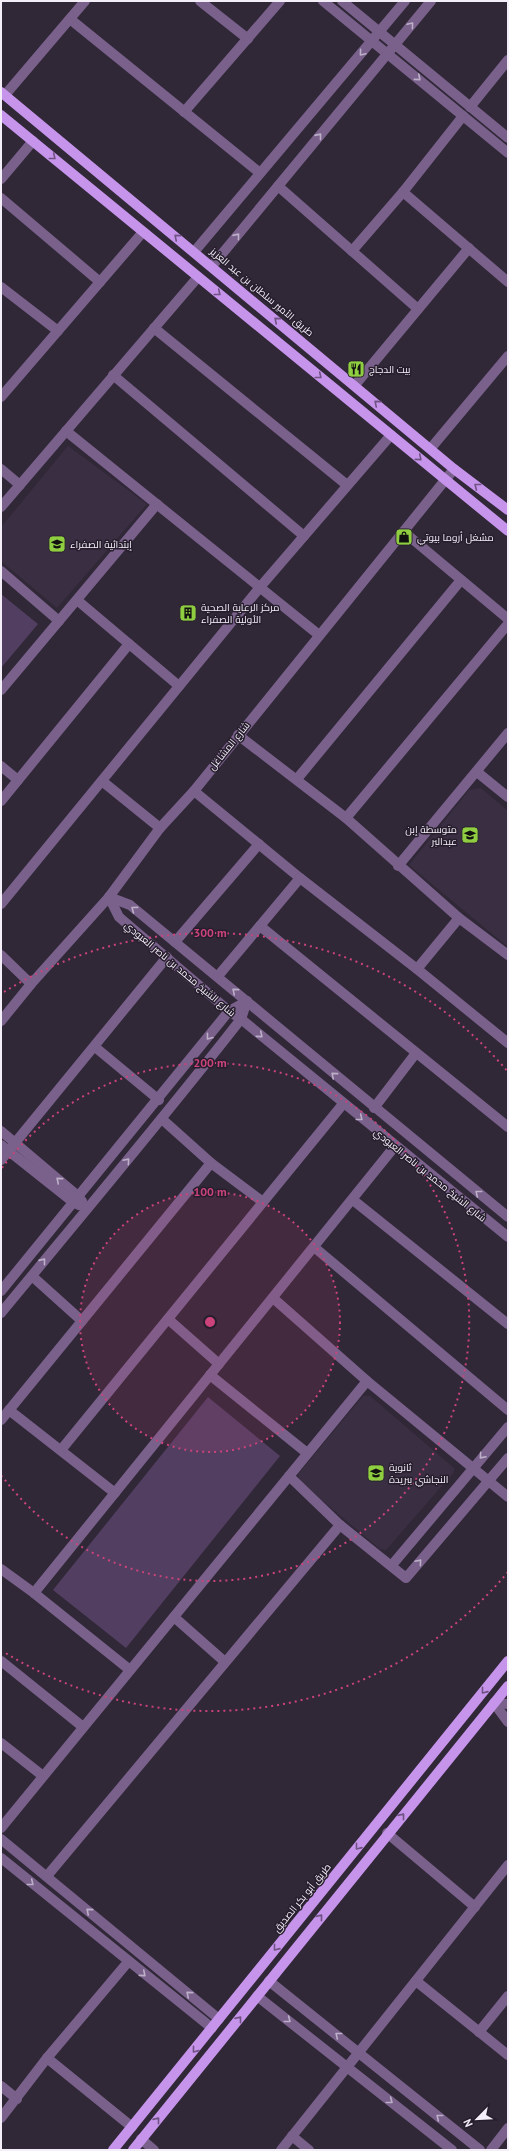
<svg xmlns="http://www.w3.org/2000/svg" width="509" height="2151" font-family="'PT Sans',Cairo,sans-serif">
	<rect width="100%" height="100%" fill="#302737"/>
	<g fill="#3a2e43">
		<polygon points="68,446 147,504 57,608 1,561 1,527"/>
		<polygon points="481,788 508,811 508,947 409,865 469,790"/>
		<polygon points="363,1396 370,1396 454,1468 454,1472 386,1550 380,1549 299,1481 298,1474"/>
	</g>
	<g fill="#523e61">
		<polygon points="1,594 38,624 1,668"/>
		<polygon points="208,1397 280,1456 126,1648 53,1590"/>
	</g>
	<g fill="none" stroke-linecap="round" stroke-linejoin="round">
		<g stroke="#79618b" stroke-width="10">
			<polyline points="200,1 248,39"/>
			<polyline points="323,1 508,153"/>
			<polyline points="342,1 508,138"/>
			<polyline points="70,19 260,173"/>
			<polyline points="5,95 85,1"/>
			<polyline points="470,107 508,60"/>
			<polyline points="184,112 280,1"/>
			<polyline points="1,179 33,141"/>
			<polyline points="278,186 418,309"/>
			<polyline points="403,192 508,282"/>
			<polyline points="1,198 100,282"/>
			<polyline points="352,251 403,192 463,116"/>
			<polyline points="194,252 405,1"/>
			<polyline points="212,266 431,1"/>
			<polyline points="1,287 58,331"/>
			<polyline points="154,328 347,485"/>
			<polyline points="113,375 304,536"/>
			<polyline points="355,385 469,248"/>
			<polyline points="1,397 143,232"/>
			<polyline points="66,431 319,635"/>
			<polyline points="431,448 508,356"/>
			<polyline points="1,469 20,485"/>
			<polyline points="1,507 198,277"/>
			<polyline points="404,532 508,619"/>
			<polyline points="1,571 59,621"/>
			<polyline points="77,600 179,686"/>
			<polyline points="1,690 157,504"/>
			<polyline points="238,735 346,818 459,918 508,955"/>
			<polyline points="1,766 18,780"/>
			<polyline points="477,772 508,797"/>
			<polyline points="297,779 461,580"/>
			<polyline points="102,781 160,828"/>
			<polyline points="194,791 300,878 417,969 508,1043"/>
			<polyline points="1,801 129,644"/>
			<polyline points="346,818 508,624"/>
			<polyline points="398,866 508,733"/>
			<polyline points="109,897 119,917 229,1011 241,1019 508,1237"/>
			<polyline points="109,897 130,905 508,1217"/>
			<polyline points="1,904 261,586 391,435"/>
			<polyline points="260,926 508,1127"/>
			<polyline points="175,942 259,844"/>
			<polyline points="1,955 31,984"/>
			<polyline points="417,969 459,918"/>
			<polyline points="218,976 300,878"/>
			<polyline points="1,1021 31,984 109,897 160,828 194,791 454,469"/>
			<polyline points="95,1047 159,1100"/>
			<polyline points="374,1108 416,1053"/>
			<polyline points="163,1120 211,1163 263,1202"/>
			<polyline points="1,1131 78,1196 82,1201"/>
			<polyline points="1,1145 73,1202 79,1205"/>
			<polyline points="1,1160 167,957"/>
			<polyline points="353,1200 508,1324"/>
			<polyline points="314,1247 508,1410"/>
			<polyline points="32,1276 82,1321"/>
			<polyline points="1,1291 229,1011 247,1001"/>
			<polyline points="273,1298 367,1381 508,1497"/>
			<path d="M 1,1313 C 82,1215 163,1119 241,1019 L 247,1001"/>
			<polyline points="168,1319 219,1364"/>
			<polyline points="210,1375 307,1453"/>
			<polyline points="9,1410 115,1493"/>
			<polyline points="1,1420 211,1163"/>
			<polyline points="61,1450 343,1104"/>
			<polyline points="289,1476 340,1525 406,1578 508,1458"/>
			<polyline points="392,1565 508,1427"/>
			<polyline points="1,1569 34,1593 130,1670"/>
			<polyline points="34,1593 395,1146"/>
			<polyline points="174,1617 225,1662"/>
			<polyline points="1,1661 83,1727"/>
			<polyline points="494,1703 508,1722"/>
			<polyline points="494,1703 508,1704"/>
			<polyline points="1,1743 43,1776"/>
			<polyline points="1,1828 367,1381"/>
			<polyline points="387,1833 475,1907"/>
			<polyline points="1,1839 219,2019"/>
			<polyline points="1,1858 212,2028"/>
			<polyline points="47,1876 340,1525"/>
			<polyline points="269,1981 480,2150"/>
			<polyline points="416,1981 508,2055"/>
			<polyline points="257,1996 452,2150"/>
			<polyline points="479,2032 508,1996"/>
			<polyline points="47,2058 132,2127"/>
			<polyline points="1,2086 17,2099"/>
			<polyline points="1,2118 47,2058 128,1962"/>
			<polyline points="292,2136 309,2150"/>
			<polyline points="141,2139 154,2150"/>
			<polyline points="281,2150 508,1865"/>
			<polyline points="491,2150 508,2128"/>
		</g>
		<g stroke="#c794ec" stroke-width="10">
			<polyline points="1,92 454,469 508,510"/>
			<polyline points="1,115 508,531"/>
			<polyline points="113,2150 508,1661"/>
			<polyline points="133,2150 508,1686"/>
		</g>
	</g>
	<defs><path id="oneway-chevron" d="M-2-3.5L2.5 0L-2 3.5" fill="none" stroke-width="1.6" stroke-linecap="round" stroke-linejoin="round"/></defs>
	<g stroke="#bdafc8">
		<use href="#oneway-chevron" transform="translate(411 25) rotate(-50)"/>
		<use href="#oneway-chevron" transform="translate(362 53) rotate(130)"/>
		<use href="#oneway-chevron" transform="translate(418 78) rotate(40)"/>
		<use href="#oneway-chevron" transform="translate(319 136) rotate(-51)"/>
		<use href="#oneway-chevron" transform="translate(237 236) rotate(-51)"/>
		<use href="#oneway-chevron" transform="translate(134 909) rotate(-143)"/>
		<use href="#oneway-chevron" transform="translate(235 991) rotate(-140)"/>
		<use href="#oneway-chevron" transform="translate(260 1035) rotate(40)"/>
		<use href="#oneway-chevron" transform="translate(209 1037) rotate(128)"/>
		<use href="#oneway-chevron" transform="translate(334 1075) rotate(-140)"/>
		<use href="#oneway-chevron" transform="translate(360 1118) rotate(39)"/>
		<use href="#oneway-chevron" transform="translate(127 1161) rotate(-49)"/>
		<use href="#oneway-chevron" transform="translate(59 1180) rotate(-140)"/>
		<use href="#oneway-chevron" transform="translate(478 1193) rotate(-141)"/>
		<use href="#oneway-chevron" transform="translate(43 1261) rotate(-51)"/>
		<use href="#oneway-chevron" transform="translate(482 1456) rotate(131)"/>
		<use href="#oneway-chevron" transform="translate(419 1562) rotate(-49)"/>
		<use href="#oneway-chevron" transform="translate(31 1883) rotate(39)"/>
		<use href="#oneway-chevron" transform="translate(89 1911) rotate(-140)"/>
		<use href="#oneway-chevron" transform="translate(143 1974) rotate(40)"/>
		<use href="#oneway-chevron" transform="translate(189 1994) rotate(-140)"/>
		<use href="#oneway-chevron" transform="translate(288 2020) rotate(38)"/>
		<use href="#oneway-chevron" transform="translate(338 2035) rotate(-141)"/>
		<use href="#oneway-chevron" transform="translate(390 2101) rotate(38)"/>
		<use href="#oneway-chevron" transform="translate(439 2117) rotate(-141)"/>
	</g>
	<g stroke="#6f5383">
		<use href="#oneway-chevron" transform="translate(53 157) rotate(39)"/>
		<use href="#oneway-chevron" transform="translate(177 237) rotate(-140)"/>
		<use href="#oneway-chevron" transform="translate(218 293) rotate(39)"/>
		<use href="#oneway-chevron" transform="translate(277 320) rotate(-140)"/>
		<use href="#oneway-chevron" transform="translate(319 376) rotate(39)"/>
		<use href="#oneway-chevron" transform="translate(377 403) rotate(-140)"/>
		<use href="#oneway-chevron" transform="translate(419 458) rotate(40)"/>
		<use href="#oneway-chevron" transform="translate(477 486) rotate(-142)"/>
		<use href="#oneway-chevron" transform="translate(484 1691) rotate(129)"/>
		<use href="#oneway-chevron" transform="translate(402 1816) rotate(-51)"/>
		<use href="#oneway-chevron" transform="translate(358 1847) rotate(129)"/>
		<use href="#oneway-chevron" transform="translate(320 1917) rotate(-51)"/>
		<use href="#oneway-chevron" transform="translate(276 1948) rotate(129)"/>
		<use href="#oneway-chevron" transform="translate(239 2019) rotate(-51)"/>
		<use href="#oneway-chevron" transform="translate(195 2050) rotate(129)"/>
		<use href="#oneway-chevron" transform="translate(157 2120) rotate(-51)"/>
	</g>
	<circle cx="210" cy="1322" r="130" fill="#cc437b" fill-opacity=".12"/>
	<g fill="none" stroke="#cc437b" stroke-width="2" stroke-dasharray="2 4">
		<circle cx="210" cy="1322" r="130"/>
		<path d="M2 1168A259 259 0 1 1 2 1476"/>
		<path d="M508 1572A389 389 0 0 1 4 1652M4 992A389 389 0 0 1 508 1072"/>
	</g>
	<defs>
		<g id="restaurant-square" transform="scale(0.9)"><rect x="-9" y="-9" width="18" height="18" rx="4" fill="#8fcd41" stroke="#271e2d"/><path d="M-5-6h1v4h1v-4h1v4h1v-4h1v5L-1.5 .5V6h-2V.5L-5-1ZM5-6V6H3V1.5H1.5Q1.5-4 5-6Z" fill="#111"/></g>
		<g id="shop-square" transform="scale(0.9)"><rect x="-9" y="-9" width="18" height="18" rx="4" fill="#8fcd41" stroke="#271e2d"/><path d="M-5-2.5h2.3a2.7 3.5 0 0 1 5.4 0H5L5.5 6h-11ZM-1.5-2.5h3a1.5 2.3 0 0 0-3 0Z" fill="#111"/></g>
		<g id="school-square" transform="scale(0.9)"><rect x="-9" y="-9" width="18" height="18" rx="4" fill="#8fcd41" stroke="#271e2d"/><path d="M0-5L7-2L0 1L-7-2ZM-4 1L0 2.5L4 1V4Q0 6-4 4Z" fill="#111"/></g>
		<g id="building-square" transform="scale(0.9)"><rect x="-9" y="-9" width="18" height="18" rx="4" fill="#8fcd41" stroke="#271e2d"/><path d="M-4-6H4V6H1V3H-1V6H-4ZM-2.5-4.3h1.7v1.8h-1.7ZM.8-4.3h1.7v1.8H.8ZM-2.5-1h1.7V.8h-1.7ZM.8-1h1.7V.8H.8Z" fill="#111"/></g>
	</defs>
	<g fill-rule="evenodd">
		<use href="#restaurant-square" x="356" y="369"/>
		<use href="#shop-square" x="404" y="537"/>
		<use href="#school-square" x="57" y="544"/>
		<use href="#building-square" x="188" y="613"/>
		<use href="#school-square" x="470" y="835"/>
		<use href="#school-square" x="376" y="1473"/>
	</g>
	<g text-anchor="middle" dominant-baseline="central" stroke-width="3" stroke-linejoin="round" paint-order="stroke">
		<g font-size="10" fill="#f4eef9" stroke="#271e2d">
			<text transform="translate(262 292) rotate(40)">طريق الأمير سلطان بن عبد العزيز</text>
			<text transform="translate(229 746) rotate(-51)">شارع المشاغل</text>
			<text transform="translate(180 969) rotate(40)">شارع الشيخ محمد بن ناصر العبودي</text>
			<text transform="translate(430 1175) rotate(39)">شارع الشيخ محمد بن ناصر العبودي</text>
			<text transform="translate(302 1898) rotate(-51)">طريق أبو بكر الصديق</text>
		</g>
		<g font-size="10" fill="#f4eef9" stroke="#271e2d" text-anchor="start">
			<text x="369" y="369">بيت الدجاج</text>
			<text x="417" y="537">مشغل أروما بيوتي</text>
			<text x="70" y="544">إبتدائية الصفراء</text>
			<text x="201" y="607">مركز الرعاية الصحية<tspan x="201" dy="12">الأولية الصفراء</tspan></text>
			<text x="457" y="829" text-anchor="end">متوسطة إبن<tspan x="457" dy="12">عبدالبر</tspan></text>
			<text x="389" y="1467">ثانوية<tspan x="389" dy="12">النجاشي ببريدة</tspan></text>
		</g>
	</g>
	<circle cx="210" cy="1322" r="6" fill="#cc437b" stroke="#271e2d" stroke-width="2"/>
	<g font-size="12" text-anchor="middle" font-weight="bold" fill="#cc437b" stroke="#271e2d" stroke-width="3" stroke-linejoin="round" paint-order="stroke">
		<text x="210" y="937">300 m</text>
		<text x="210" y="1067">200 m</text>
		<text x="210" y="1196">100 m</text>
	</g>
	<rect width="509" height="2151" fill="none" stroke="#f4eef9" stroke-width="4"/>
	<g transform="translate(477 2119) rotate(246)" stroke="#271e2d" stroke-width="3" paint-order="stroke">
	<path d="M0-3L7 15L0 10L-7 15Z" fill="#f4eef9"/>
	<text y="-6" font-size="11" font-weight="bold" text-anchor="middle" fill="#f4eef9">N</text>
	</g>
</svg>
